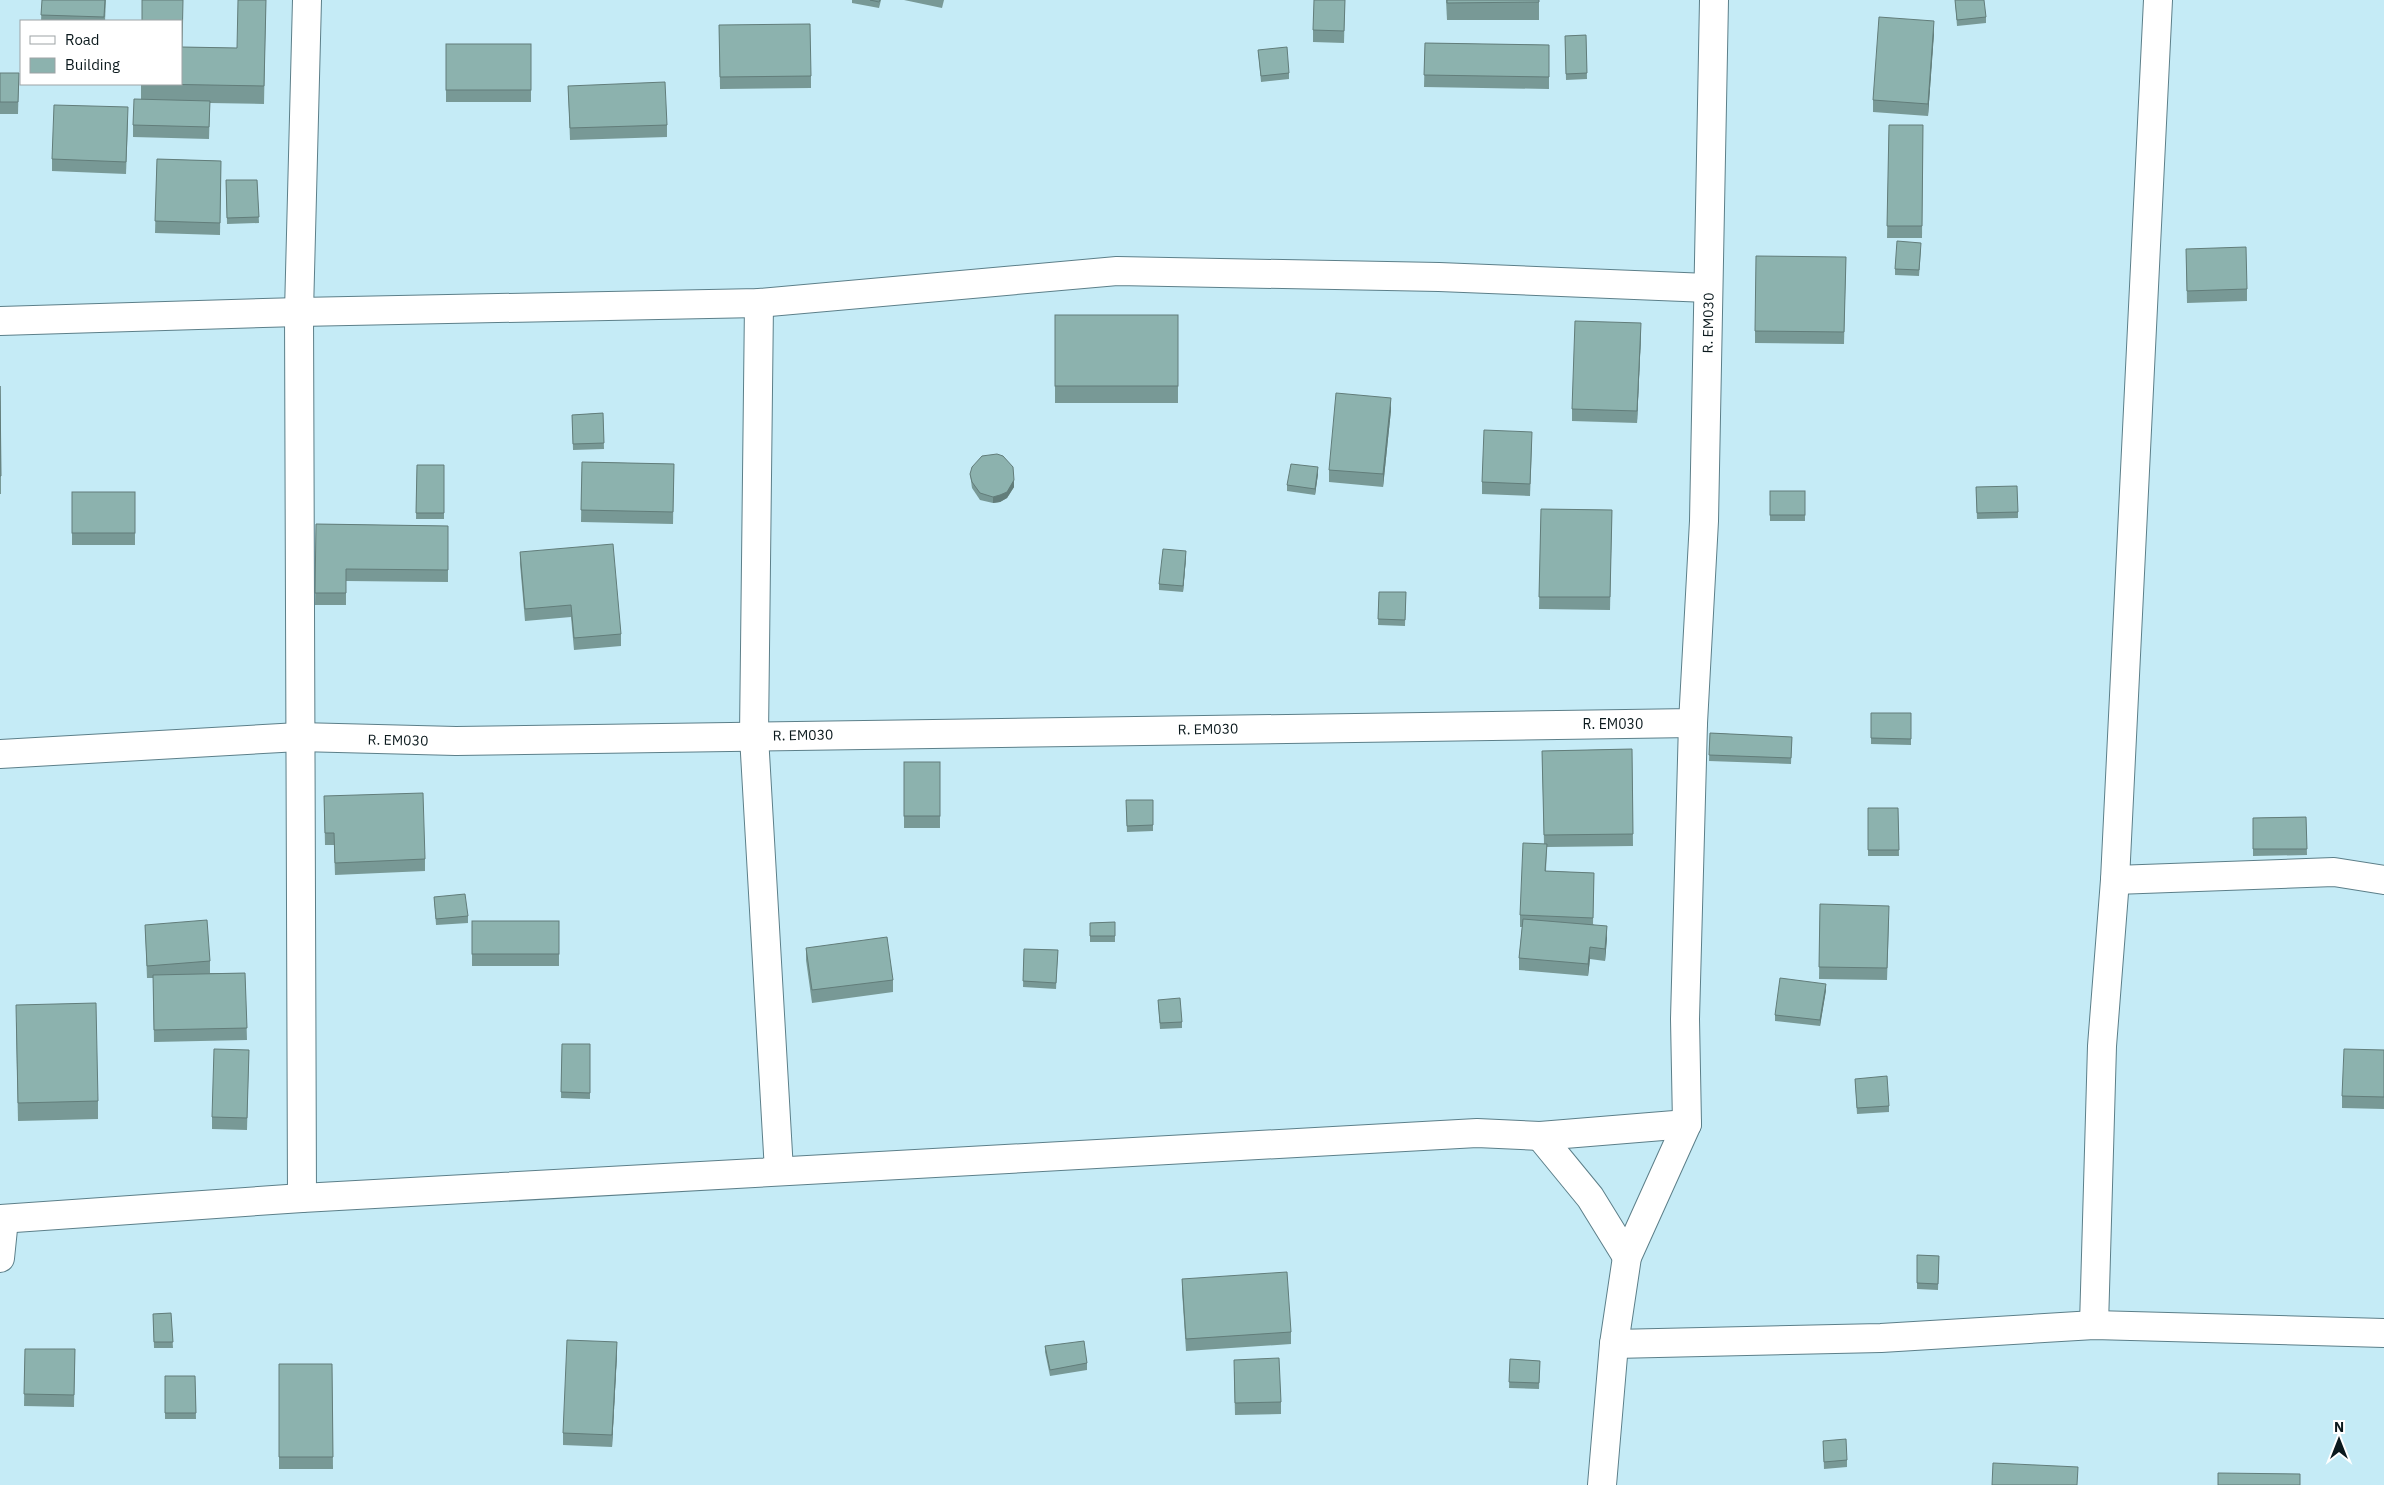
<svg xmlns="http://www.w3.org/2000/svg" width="2384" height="1485" font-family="'IBM Plex Sans',sans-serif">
	<rect width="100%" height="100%" fill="#c5ebf6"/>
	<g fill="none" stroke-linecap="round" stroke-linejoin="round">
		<g stroke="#5c7f89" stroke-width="30">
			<g id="minor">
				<polyline points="759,303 754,736 779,1171"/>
				<polyline points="0,321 299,312 759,303 1117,271 1439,277 1708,288"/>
				<polyline points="0,754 299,737 456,741 1693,723 1704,521 1714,0"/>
				<polyline points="2115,880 2334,872 2384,880"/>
				<polyline points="1540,1136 1590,1197 1627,1257"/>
				<polyline points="302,1198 299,312 307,0"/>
				<polyline points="0,1219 302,1198 1477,1133 1540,1136 1687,1124"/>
				<polyline points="0,1258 4,1219"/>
				<polyline points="2094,1325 2102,1046 2115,880 2158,0"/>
				<polyline points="1614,1344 1881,1338 2094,1325 2384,1333"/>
				<polyline points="1602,1485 1614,1344 1627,1257 1687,1124 1685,1019 1693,723"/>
			</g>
		</g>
		<use href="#minor" stroke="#fff" stroke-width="28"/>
	</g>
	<g fill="#789996">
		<polygon points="42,0 106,0 105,21 41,21"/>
		<polygon points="266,0 264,104 210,103 209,139 133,137 133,125 141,99 141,84 183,47 237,48"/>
		<polygon points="852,0 881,0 879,8 852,3"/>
		<polygon points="904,0 944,0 942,8"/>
		<polygon points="1345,0 1344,43 1313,42 1313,30"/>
		<polygon points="1446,0 1539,0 1539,20 1447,20"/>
		<polygon points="1955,0 1986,17 1986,23 1957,26"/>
		<polygon points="719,25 811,76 811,88 720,89"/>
		<polygon points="1934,33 1928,116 1873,112 1873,100"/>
		<polygon points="1586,35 1587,79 1566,80 1565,36"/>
		<polygon points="1425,43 1549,45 1549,89 1424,87"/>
		<rect x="446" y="44" width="85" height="58"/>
		<polygon points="1258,50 1289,73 1289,79 1261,82"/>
		<polygon points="0,73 19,73 18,114 0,114"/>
		<polygon points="568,86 667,125 667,137 570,140"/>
		<polygon points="128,120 126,174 52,171 52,159"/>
		<polygon points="1889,125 1923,125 1922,238 1887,238"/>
		<polygon points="157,159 221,161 220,235 155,233"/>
		<polygon points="226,180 257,180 259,223 227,224"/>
		<polygon points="1921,249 1919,276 1895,275 1895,269"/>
		<polygon points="2186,249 2247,289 2247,301 2187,303"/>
		<polygon points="1846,257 1844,344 1755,343 1755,331"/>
		<rect x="1055" y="315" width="123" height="88"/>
		<polygon points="1641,335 1637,423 1572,421 1572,409"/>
		<polygon points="0,386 1,476 1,494 0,494"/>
		<polygon points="1391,410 1383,487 1329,482 1329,470"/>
		<polygon points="603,413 604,449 573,450 572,415"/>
		<polygon points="1532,444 1530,496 1482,494 1482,482"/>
		<polygon points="582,462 674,464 673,524 581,522"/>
		<polygon points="417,465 444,465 444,519 416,519"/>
		<polygon points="970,474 1014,487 1007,498 1000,502 993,503 980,500 972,488"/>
		<polygon points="1318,474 1315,495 1287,491 1287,485"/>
		<polygon points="1976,487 2018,512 2018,518 1977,519"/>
		<rect x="1770" y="491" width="35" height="30"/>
		<rect x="72" y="492" width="63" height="53"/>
		<polygon points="1541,509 1612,510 1610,610 1539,609"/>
		<polygon points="316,524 448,526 448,582 346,581 346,605 315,605"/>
		<polygon points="520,552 621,634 621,646 574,650 571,617 525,621 520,564"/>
		<polygon points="1186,558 1183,592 1159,590 1159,584"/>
		<polygon points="1379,592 1406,592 1405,626 1378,625"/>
		<polygon points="1871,713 1911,713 1911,745 1871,744"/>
		<polygon points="1710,733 1792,737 1791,764 1709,761"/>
		<polygon points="1632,749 1633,846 1547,847 1546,871 1594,873 1593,924 1607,938 1605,961 1590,959 1588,976 1519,970 1519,958 1522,927 1520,927 1520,915 1544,843 1542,751"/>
		<rect x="904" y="762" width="36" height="66"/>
		<polygon points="324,796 425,859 425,871 335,875 334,845 325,845"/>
		<polygon points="1153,800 1153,831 1127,832 1126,806"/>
		<polygon points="1868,808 1898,808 1899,856 1868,856"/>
		<polygon points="2306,817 2307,855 2253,856 2253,818"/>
		<polygon points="434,897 468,916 468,923 436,925"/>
		<polygon points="1820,904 1889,918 1887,980 1819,979"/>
		<rect x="472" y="921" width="87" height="45"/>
		<polygon points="1115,922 1115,942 1090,942 1090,923"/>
		<polygon points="145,925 210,961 210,973 245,973 247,1040 154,1042 153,978 147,978"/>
		<polygon points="806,948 893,980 893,992 812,1003 806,960"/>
		<polygon points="1024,949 1058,950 1056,989 1023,987"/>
		<polygon points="1826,990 1820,1026 1775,1021 1775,1015"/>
		<polygon points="1158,1000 1182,1022 1182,1028 1160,1029"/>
		<polygon points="16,1022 98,1101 98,1119 18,1121"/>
		<polygon points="562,1044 590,1044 590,1099 561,1098"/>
		<polygon points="249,1050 247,1130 212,1129 212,1117"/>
		<polygon points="2384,1050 2384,1109 2342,1108 2342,1096"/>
		<polygon points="1855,1079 1889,1106 1889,1112 1857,1114"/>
		<polygon points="1917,1255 1939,1256 1938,1290 1917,1289"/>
		<polygon points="1182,1279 1291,1332 1291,1344 1186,1351 1182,1291"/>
		<polygon points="171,1313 173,1348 154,1348 153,1314"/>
		<polygon points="1045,1346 1087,1363 1087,1370 1050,1376 1045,1352"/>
		<polygon points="25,1349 75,1349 74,1407 24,1406"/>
		<polygon points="617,1354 612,1447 563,1445 563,1433"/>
		<polygon points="1510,1359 1540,1361 1539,1389 1509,1388"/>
		<polygon points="279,1364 332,1364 333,1469 279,1469"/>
		<polygon points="1234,1372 1281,1402 1281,1414 1235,1415"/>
		<polygon points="165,1376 195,1376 196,1419 165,1419"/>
		<polygon points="1823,1441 1847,1460 1847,1467 1824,1469"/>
	</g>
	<g fill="#627d7a">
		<polygon points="1934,21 1934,33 1928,116 1928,104"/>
		<polygon points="1641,323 1641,335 1637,423 1637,411"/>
		<polygon points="1391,398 1391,410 1383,487 1383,474"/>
		<polygon points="1318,467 1318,474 1315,495 1315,489"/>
		<polygon points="1014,480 1014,487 1007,498 1000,502 993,503 993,497"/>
		<polygon points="1186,551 1186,558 1183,592 1183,586"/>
		<polygon points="1607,926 1607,938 1605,961 1605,949"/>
		<polygon points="1590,947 1590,959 1588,976 1588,964"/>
		<polygon points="1826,984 1826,990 1820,1026 1820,1020"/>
		<polygon points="617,1342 617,1354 612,1447 612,1435"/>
	</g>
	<g fill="#8cb2ae" stroke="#627d7a">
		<polygon points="42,0 105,0 104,17 41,15"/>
		<polygon points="142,0 183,0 182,47 237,48 238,0 266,0 264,86 153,84 181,84 181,21 142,21"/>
		<polygon points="870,0 880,0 879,2"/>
		<polygon points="1314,0 1345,0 1344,31 1313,30"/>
		<polygon points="1447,0 1539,0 1539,2 1447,3"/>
		<polygon points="1955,0 1984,0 1986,17 1957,20"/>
		<polygon points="1879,17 1934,21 1928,104 1873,100"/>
		<polygon points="810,24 811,76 720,77 719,25"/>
		<polygon points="1586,35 1587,73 1566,74 1565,36"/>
		<polygon points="1425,43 1549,45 1549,77 1424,75"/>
		<rect x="446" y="44" width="85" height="46"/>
		<polygon points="1287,47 1289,73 1261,76 1258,50"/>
		<polygon points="0,73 19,73 18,102 0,102"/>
		<polygon points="665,82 667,125 570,128 568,86"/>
		<polygon points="134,99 210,101 209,127 133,125"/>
		<polygon points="54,105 128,107 126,162 52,159"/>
		<polygon points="1889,125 1923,125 1922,226 1887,226"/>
		<polygon points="157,159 221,161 220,223 155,221"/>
		<polygon points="226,180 257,180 259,217 227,218"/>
		<polygon points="1897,241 1921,243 1919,270 1895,269"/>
		<polygon points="2246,247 2247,289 2187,291 2186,249"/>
		<polygon points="1756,256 1846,257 1844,332 1755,331"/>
		<rect x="1055" y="315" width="123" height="71"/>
		<polygon points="1575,321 1641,323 1637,411 1572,409"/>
		<polygon points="0,386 1,476 0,476"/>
		<polygon points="1336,393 1391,398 1383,474 1329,470"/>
		<polygon points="603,413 604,443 573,444 572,415"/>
		<polygon points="1484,430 1532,432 1530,484 1482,482"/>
		<polygon points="997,454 1003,456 1013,467 1014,480 1007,492 1000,495 993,497 980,493 972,482 970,474 972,467 982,456"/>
		<polygon points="582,462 674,464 673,512 581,510"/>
		<polygon points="1291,464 1318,467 1315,489 1287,485"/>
		<polygon points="417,465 444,465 444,513 416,513"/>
		<polygon points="2017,486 2018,512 1977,513 1976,487"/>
		<rect x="1770" y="491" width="35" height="24"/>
		<rect x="72" y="492" width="63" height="41"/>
		<polygon points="1541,509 1612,510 1610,597 1539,597"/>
		<polygon points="316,524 448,526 448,570 346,569 346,593 315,593"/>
		<polygon points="613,544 621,634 574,638 571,605 525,609 520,552"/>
		<polygon points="1163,549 1186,551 1183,586 1159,584"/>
		<polygon points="1379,592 1406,592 1405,620 1378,619"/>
		<polygon points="1871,713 1911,713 1911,739 1871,738"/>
		<polygon points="1710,733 1792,737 1791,758 1709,755"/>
		<polygon points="1632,749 1633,834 1544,835 1542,751"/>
		<rect x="904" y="762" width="36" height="54"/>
		<polygon points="423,793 425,859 335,863 334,833 325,833 324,796"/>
		<polygon points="1126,800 1153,800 1153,825 1127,826"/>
		<polygon points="1868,808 1898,808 1899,850 1868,850"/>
		<polygon points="2306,817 2307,849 2253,849 2253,818"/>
		<polygon points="1523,843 1547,844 1545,871 1594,873 1593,918 1520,915"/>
		<polygon points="465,894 468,916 436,919 434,897"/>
		<polygon points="1820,904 1889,906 1887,968 1819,967"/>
		<polygon points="1523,919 1607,926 1605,949 1590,947 1588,964 1519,958"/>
		<polygon points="207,920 210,961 147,966 145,925"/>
		<rect x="472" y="921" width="87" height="33"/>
		<polygon points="1115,922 1115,936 1090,936 1090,923"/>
		<polygon points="887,937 893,980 812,990 806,948"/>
		<polygon points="1024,949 1058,950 1056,983 1023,981"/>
		<polygon points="245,973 247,1028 154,1030 153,975"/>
		<polygon points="1780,978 1826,984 1820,1020 1775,1015"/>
		<polygon points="1180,998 1182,1022 1160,1023 1158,1000"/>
		<polygon points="96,1003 98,1101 18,1103 16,1005"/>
		<polygon points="562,1044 590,1044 590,1093 561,1092"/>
		<polygon points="214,1049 249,1050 247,1118 212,1117"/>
		<polygon points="2344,1049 2384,1050 2384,1097 2342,1096"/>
		<polygon points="1887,1076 1889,1106 1857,1108 1855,1079"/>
		<polygon points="1917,1255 1939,1256 1938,1284 1917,1283"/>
		<polygon points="1287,1272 1291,1332 1186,1339 1182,1279"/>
		<polygon points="171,1313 173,1342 154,1342 153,1314"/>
		<polygon points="567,1340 617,1342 612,1435 563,1433"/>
		<polygon points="1084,1341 1087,1363 1050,1370 1045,1346"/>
		<polygon points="25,1349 75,1349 74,1395 24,1394"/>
		<polygon points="1279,1358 1281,1402 1235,1403 1234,1360"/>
		<polygon points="1510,1359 1540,1361 1539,1383 1509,1382"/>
		<polygon points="279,1364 332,1364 333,1457 279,1457"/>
		<polygon points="165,1376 195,1376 196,1413 165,1413"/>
		<polygon points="1846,1439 1847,1460 1824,1462 1823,1441"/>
		<polygon points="1993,1463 2078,1467 2077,1485 1992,1485"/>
		<polygon points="2218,1473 2300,1474 2300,1485 2218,1485"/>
	</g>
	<g text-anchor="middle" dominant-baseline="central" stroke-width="4" stroke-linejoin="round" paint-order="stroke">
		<g font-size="14" fill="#0b191d" stroke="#fff">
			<text transform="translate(1708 323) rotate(-89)">R. EM030</text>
			<text x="1613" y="724">R. EM030</text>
			<text transform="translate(1208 729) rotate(-1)">R. EM030</text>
			<text transform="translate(803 735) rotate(-1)">R. EM030</text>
			<text transform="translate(398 740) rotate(1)">R. EM030</text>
		</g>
	</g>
	<rect x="20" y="20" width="162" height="65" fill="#ffffff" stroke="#9da3a5"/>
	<rect x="30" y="36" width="25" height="8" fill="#ffffff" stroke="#9da3a5"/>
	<text x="65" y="45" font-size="15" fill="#0b191d">Road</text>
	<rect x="30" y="58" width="25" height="15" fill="#8cb2ae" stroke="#9da3a5"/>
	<text x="65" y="70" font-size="15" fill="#0b191d">Building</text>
	<g transform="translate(2339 1440)" stroke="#ffffff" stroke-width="4" paint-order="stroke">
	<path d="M0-4L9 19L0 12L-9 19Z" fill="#0b191d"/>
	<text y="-8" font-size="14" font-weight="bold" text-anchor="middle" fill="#0b191d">N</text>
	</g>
</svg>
